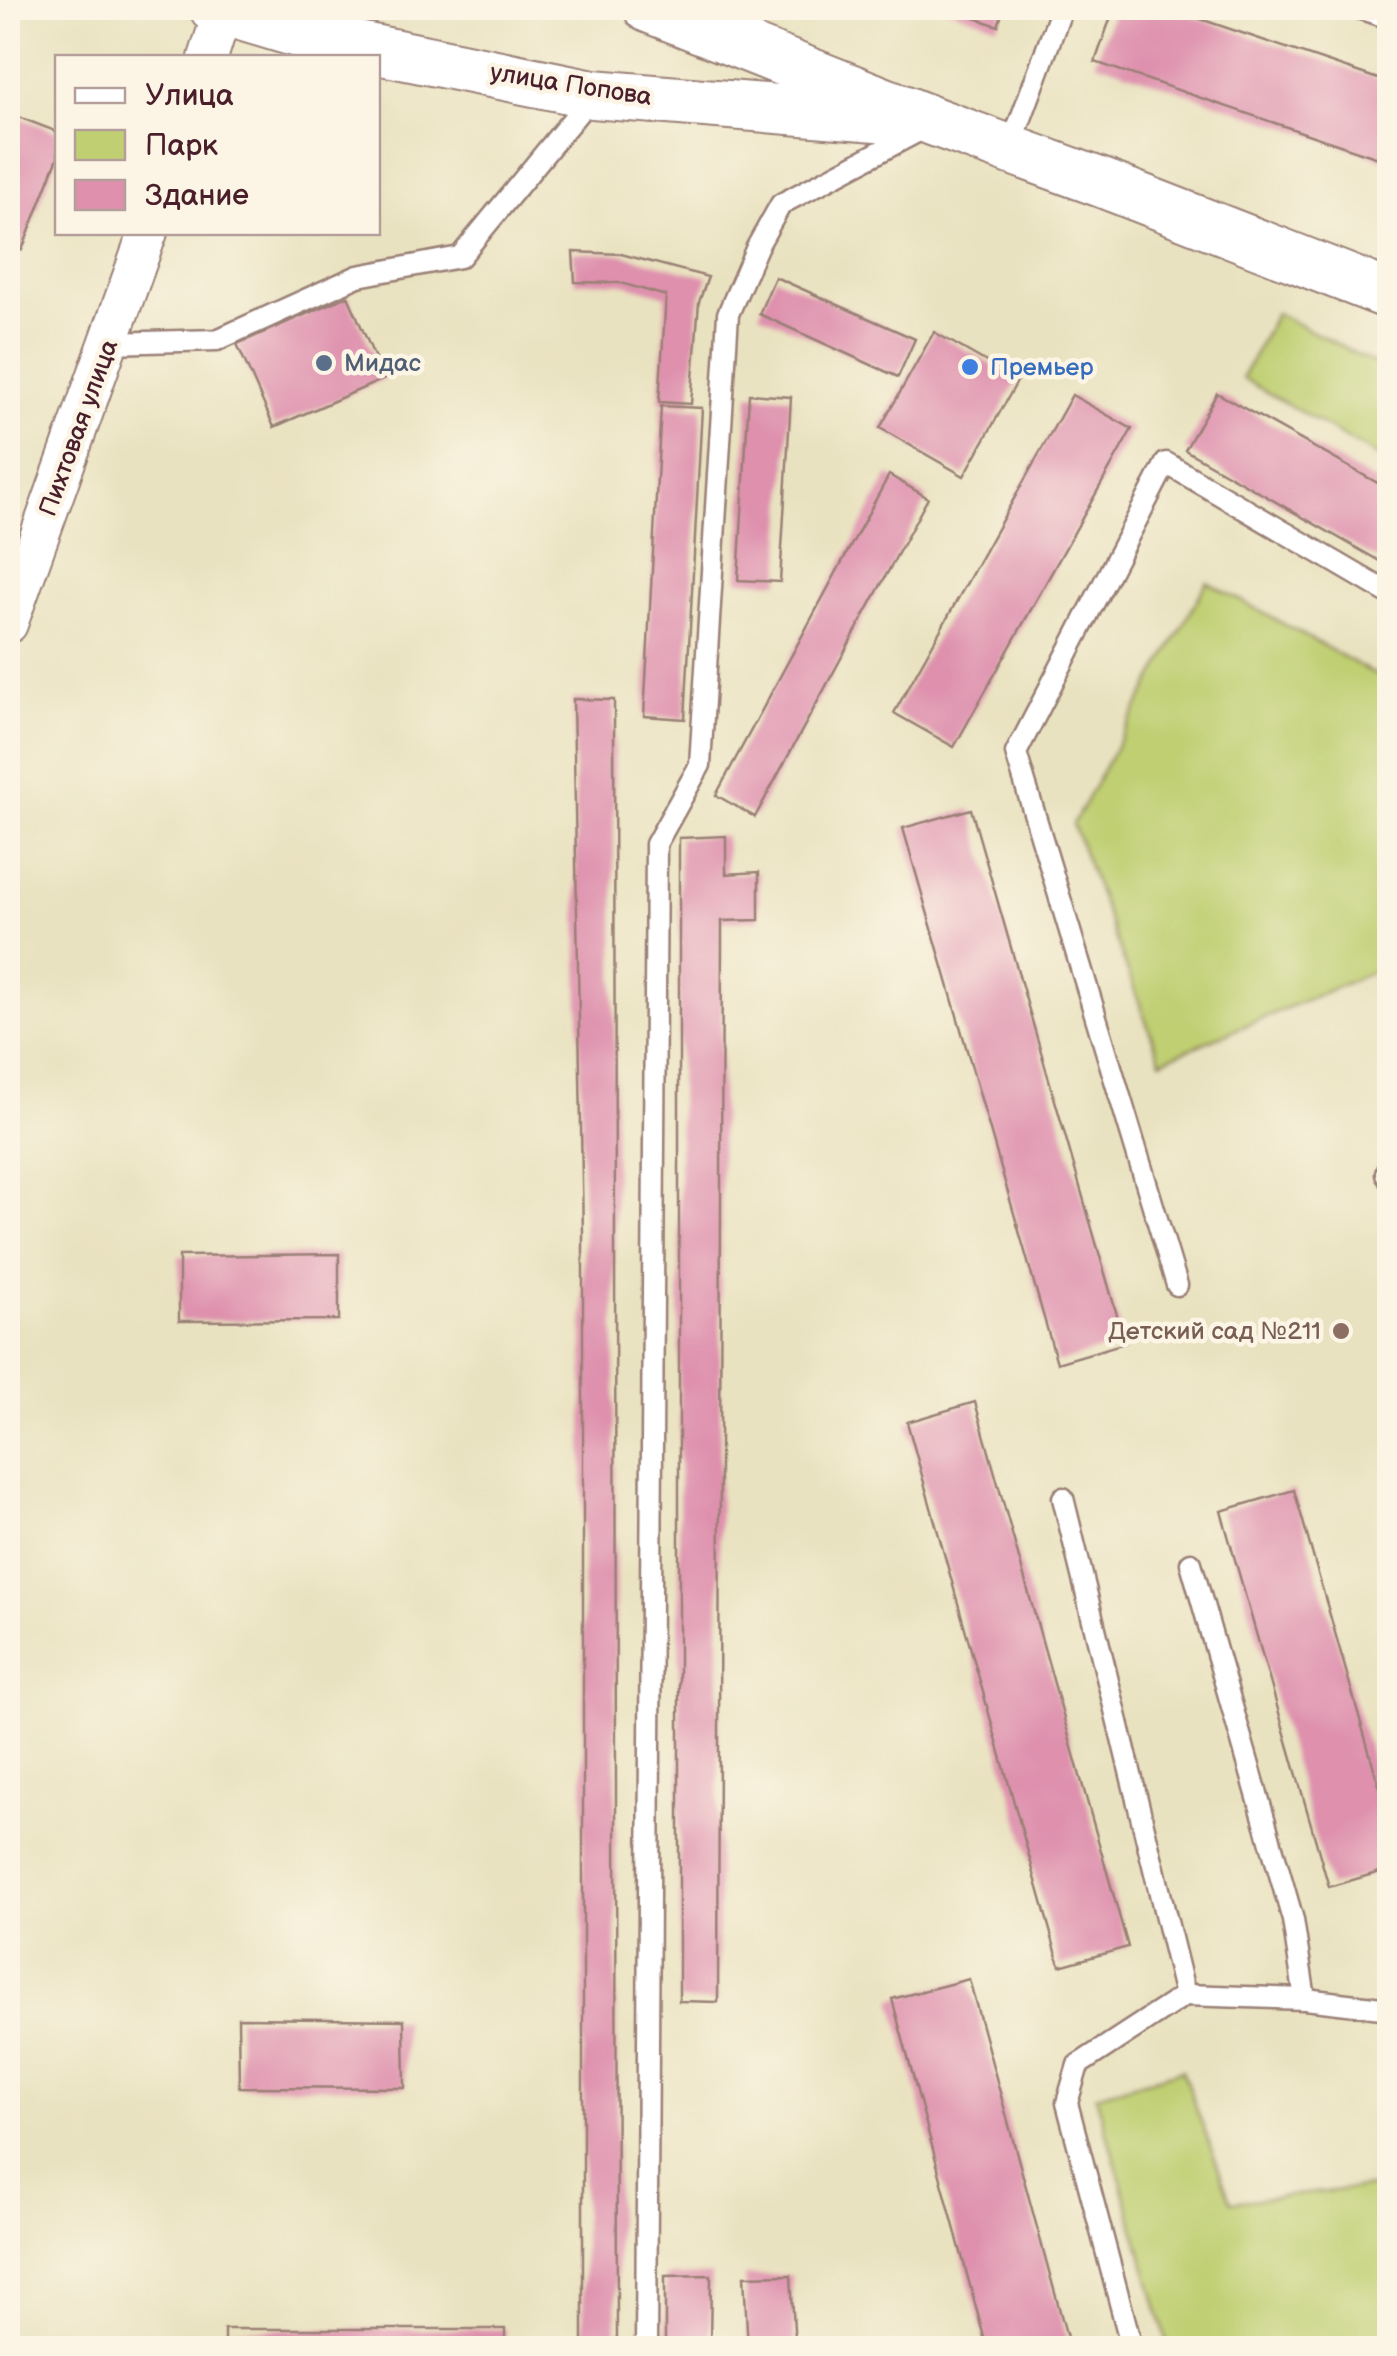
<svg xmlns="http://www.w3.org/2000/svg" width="1397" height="2356" font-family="'Balsamiq Sans',sans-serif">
	<rect width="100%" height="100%" fill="#fcf5e5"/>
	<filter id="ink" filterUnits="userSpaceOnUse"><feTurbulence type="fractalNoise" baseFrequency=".01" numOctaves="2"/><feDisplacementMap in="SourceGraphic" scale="20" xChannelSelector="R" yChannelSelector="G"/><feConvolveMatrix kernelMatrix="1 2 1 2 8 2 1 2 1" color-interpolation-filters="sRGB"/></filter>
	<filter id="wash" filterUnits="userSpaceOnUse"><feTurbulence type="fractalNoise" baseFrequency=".0048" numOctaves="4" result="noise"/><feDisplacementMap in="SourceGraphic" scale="40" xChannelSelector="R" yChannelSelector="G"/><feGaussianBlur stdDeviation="2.25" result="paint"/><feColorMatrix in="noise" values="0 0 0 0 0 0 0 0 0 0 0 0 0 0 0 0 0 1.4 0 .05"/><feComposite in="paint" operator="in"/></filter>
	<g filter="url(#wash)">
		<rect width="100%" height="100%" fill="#e9e2c0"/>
		<g fill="#bfcf72" stroke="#84774e" stroke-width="2.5">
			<polygon points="1276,313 1389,371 1389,463 1242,378"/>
			<polygon points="1207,582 1389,682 1389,965 1161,1061 1073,824"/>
			<polygon points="1182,2070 1231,2202 1380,2186 1389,2222 1389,2348 1169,2348 1096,2095"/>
		</g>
		<g id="blocks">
			<g fill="#de90ad">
				<polygon points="945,8 1004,8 998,26"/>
				<polygon points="1114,8 1168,8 1390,83 1390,162 1095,62"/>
				<polygon points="8,113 58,132 58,157 22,250 8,245"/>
				<polygon points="573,252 621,254 708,277 699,302 691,404 659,402 666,296 621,283 575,282"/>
				<polygon points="775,277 915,339 898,377 759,314"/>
				<polygon points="348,296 384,379 274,427 237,344"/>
				<polygon points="934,332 1018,380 964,476 880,428"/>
				<polygon points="1217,393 1390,490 1390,567 1185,450"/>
				<polygon points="749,394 791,397 780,582 738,580"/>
				<polygon points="1072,395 1132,429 954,747 894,713"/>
				<polygon points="661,406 702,408 685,719 644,716"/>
				<polygon points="889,475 928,498 755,817 716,795"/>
				<polygon points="573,699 614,700 617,2348 583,2348 583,1234"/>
				<polygon points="971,809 1125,1343 1057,1363 903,828"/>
				<polygon points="726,836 726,874 759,872 759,920 722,921 718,2002 679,2001 679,838"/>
				<polygon points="339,1254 339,1320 179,1321 179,1256"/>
				<polygon points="975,1402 1128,1947 1060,1966 907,1422"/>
				<polygon points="1294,1490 1390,1824 1390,1869 1329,1887 1221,1511"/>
				<polygon points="969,1979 1070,2348 987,2348 892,1999"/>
				<polygon points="238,2018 404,2020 405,2088 239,2087"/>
				<polygon points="711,2275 710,2348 665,2348 665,2276"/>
				<polygon points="791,2275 795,2348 748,2348 744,2276"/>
				<rect x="224" y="2329" width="281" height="19"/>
			</g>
		</g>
	</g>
	<g filter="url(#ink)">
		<use href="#blocks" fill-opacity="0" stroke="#9a8076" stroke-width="2.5"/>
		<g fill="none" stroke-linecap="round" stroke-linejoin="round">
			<g stroke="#9a8076" stroke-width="25">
				<g id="service">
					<polyline points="1358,8 1390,18"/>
					<polyline points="1010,148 1062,8"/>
					<polyline points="110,343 217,340 358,276 460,257 591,97"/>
					<polyline points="1390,1163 1386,1173 1390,1181"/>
					<polyline points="1177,1285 1016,753 1166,463 1390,594"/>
					<polyline points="1063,1498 1185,1995"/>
					<polyline points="1191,1563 1293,1920 1305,1999"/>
					<polyline points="646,2348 656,844 700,765 728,314 757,247 781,204 930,125"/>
					<polyline points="1132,2348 1067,2103 1078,2065 1185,1995 1305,1999 1390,2009"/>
				</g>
			</g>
			<g stroke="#9a8076" stroke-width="42">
				<g id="minor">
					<polyline points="208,58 223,10"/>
					<polyline points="8,624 148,232"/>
				</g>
			</g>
			<g stroke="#9a8076" stroke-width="52">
				<g id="tertiary">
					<polyline points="214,8 304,35 593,94 889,118"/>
					<polyline points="648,8 935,122 1102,183 1390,295"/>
				</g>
			</g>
			<use href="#service" stroke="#fff" stroke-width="20"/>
			<use href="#minor" stroke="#fff" stroke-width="38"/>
			<use href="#tertiary" stroke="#fff" stroke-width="48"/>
		</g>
	</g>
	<circle fill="#5c6f8a" stroke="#fcf5e5" stroke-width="4" cx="324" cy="363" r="10"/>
	<circle fill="#3f7fe0" stroke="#fcf5e5" stroke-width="4" cx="970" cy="367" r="10"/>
	<circle fill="#8d6e63" stroke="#fcf5e5" stroke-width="4" cx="1341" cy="1331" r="10"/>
	<g text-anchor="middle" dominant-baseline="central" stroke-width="9" stroke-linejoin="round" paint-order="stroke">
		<g font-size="25" fill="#4a1f2b" stroke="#fcf5e5">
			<text transform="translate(571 85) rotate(9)">улица Попова</text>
			<text transform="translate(79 428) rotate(-70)">Пихтовая улица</text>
		</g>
		<g font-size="25" fill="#4e5e75" stroke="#fcf5e5" text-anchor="start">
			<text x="344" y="363">Мидас</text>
		</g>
		<g font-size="25" fill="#366cbe" stroke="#fcf5e5" text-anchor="start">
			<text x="990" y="367">Премьер</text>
		</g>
		<g font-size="25" fill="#785e54" stroke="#fcf5e5" text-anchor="end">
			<text x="1321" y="1331">Детский сад №211</text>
		</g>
	</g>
	<rect width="1397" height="2356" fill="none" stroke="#fcf5e5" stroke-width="40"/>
	<rect x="55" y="55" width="325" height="180" fill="#fcf5e5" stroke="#b59f9b" stroke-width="2.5"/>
	<rect x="75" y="88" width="50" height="15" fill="#ffffff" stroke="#b59f9b" stroke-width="2.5"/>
	<text x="145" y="105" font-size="30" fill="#4a1f2b">Улица</text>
	<rect x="75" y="130" width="50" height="30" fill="#bfcf72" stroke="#b59f9b" stroke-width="2.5"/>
	<text x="145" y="155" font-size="30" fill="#4a1f2b">Парк</text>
	<rect x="75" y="180" width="50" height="30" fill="#de90ad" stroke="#b59f9b" stroke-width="2.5"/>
	<text x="145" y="205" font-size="30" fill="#4a1f2b">Здание</text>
</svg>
